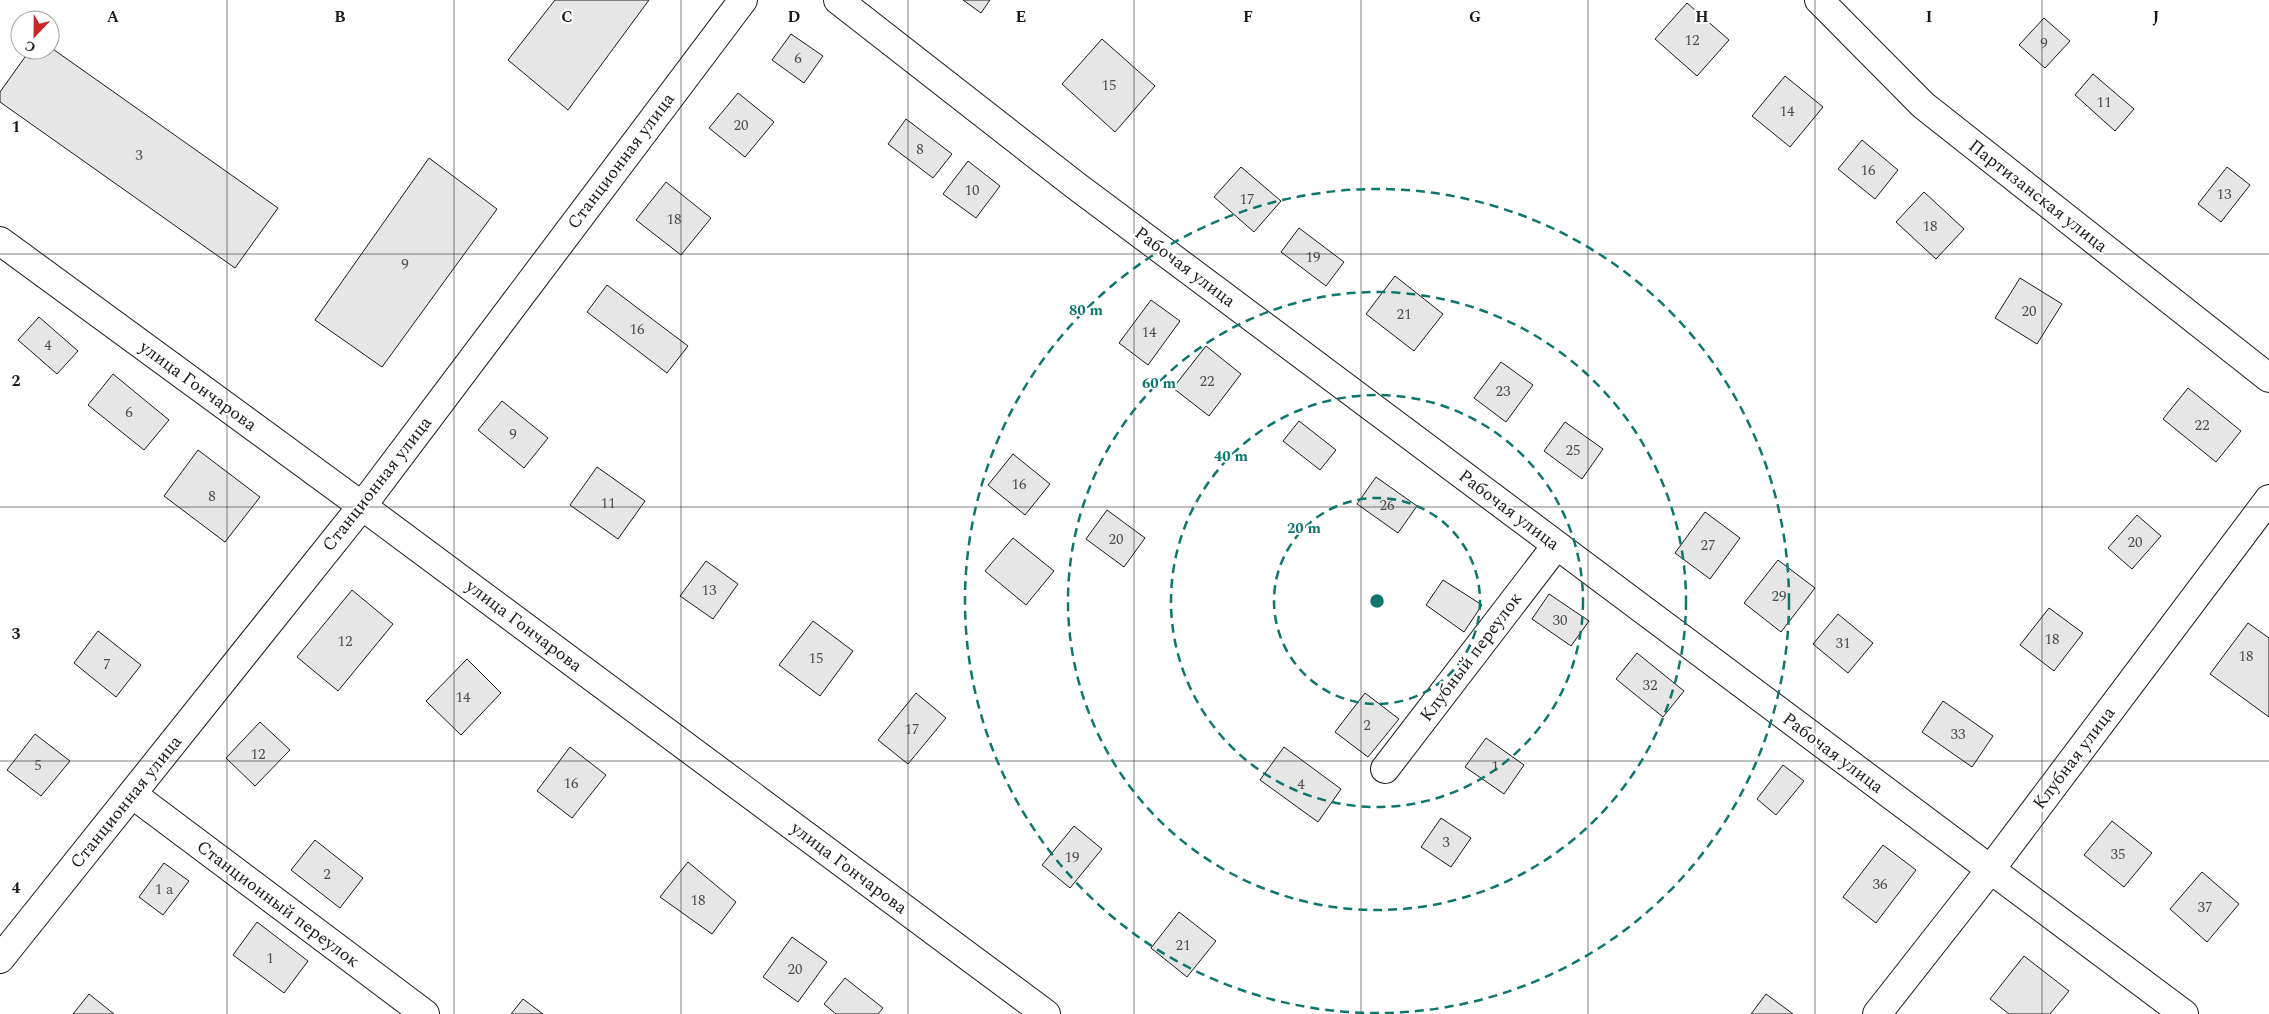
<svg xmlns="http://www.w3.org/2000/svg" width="2269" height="1014" font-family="Spectral,serif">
	<rect width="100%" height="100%" fill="#fff"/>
	<g fill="#e6e6e6" stroke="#1a1a1a">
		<polygon points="555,0 649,0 568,110 508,60"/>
		<polygon points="963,0 990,0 981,13"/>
		<polygon points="1687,3 1729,40 1697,76 1655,39"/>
		<polygon points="2044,18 2070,41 2045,68 2019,45"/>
		<polygon points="791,34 823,56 804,83 772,60"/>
		<polygon points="1102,39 1155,86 1115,132 1062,84"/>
		<polygon points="50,47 278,208 235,268 0,102 0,92 30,50 50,50"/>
		<polygon points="2093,74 2134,109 2115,131 2075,95"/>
		<polygon points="1785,76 1823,107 1790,147 1752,116"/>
		<polygon points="738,93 774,122 745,157 709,128"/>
		<polygon points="906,119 952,154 933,178 888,144"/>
		<polygon points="1862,140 1898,170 1875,199 1838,169"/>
		<polygon points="429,158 497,209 382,367 315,320"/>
		<polygon points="968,161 1000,186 976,218 943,194"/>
		<polygon points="1241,167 1281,201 1254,232 1214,197"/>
		<polygon points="2227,167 2250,185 2221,222 2198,204"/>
		<polygon points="666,182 711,218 681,255 636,220"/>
		<polygon points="1924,192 1964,229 1936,259 1896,222"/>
		<polygon points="1299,228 1344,262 1326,286 1281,252"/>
		<polygon points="1395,276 1443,314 1414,351 1366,314"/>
		<polygon points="2020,278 2062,304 2037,344 1995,318"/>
		<polygon points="607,285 688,346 667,373 587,312"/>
		<polygon points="1151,300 1180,321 1148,365 1119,343"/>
		<polygon points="39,317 78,351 57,374 18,340"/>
		<polygon points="1206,346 1241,374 1209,416 1173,388"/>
		<polygon points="1501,362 1533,385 1506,422 1474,398"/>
		<polygon points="113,374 169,420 144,450 88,405"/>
		<polygon points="2188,388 2241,431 2216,462 2163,419"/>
		<polygon points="502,401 548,438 524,468 478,430"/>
		<polygon points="1299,421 1336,450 1320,470 1283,441"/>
		<polygon points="1565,422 1603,449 1582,479 1544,451"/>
		<polygon points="198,450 260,497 225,542 164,496"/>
		<polygon points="1013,454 1050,484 1025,515 988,485"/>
		<polygon points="597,467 645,501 618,539 570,505"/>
		<polygon points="1376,477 1417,506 1398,533 1357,504"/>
		<polygon points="1107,510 1145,538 1124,567 1086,539"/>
		<polygon points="1705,512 1740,538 1710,579 1675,553"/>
		<polygon points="2137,515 2161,536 2132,569 2108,548"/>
		<polygon points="1013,538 1054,571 1026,605 985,571"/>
		<polygon points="1778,560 1815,588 1781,632 1744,603"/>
		<polygon points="706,561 738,584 713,619 680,596"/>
		<polygon points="1443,580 1482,605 1464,632 1426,605"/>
		<polygon points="352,590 393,624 338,691 297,657"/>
		<polygon points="1549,594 1589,621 1571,646 1532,619"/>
		<polygon points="2049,608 2083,633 2054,671 2020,645"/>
		<polygon points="1838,614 1873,643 1848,673 1813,644"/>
		<polygon points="813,621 853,651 820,696 779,665"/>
		<polygon points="2248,623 2269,638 2269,717 2210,674"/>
		<polygon points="98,631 141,665 116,697 74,663"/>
		<polygon points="1637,653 1684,691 1663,717 1616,679"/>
		<polygon points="467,659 501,693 461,735 426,701"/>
		<polygon points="916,693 946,718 908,764 878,740"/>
		<polygon points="1365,693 1399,719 1368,757 1335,732"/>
		<polygon points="1943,701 1993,736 1972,767 1922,732"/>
		<polygon points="260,722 290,750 255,786 226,758"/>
		<polygon points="35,734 70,761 41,796 7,770"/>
		<polygon points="1486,738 1524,765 1504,794 1465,767"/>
		<polygon points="570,747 606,775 572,818 537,791"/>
		<polygon points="1284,747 1341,789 1318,822 1260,780"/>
		<polygon points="1783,765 1804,781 1776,815 1757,799"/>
		<polygon points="1441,818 1471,838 1451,867 1421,847"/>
		<polygon points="2112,821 2152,853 2124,887 2084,855"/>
		<polygon points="1074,826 1102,849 1070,888 1042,865"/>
		<polygon points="315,840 363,878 340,908 291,870"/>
		<polygon points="1883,845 1916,870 1876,923 1843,897"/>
		<polygon points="688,862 736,902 712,934 660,897"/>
		<polygon points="164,863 189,881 163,915 139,897"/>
		<polygon points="2202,872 2239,904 2207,942 2170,909"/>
		<polygon points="1179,912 1216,941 1187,977 1151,948"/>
		<polygon points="257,922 308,961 284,993 233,955"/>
		<polygon points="792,937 827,962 798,1002 763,977"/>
		<polygon points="2024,956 2069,991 2050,1014 2009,1014 1990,999"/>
		<polygon points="845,978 883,1008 878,1014 836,1014 824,1004"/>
		<polygon points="89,994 114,1014 73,1014"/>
		<polygon points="1766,994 1793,1014 1751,1014"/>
		<polygon points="523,999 543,1014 511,1014"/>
	</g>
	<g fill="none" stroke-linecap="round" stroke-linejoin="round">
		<g stroke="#1a1a1a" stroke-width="30">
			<g id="minor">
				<polyline points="838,0 1075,185 2184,1014"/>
				<polyline points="1819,0 1923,105 2269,378"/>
				<polyline points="0,241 362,506 1046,1014"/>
				<polyline points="1385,769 1556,546"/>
				<polyline points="132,794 425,1014"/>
				<polyline points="1877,1014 1990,870 2269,499"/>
			</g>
		</g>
		<g stroke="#1a1a1a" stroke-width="30">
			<polyline id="major" points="0,959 362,506 743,0"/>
		</g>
		<use href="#minor" stroke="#fff" stroke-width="28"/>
		<use href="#major" stroke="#fff" stroke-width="28"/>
	</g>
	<path fill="none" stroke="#1a1a1a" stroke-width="1" stroke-opacity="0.55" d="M 227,0 L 227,1014M 454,0 L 454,1014M 681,0 L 681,1014M 908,0 L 908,1014M 1134,0 L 1134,1014M 1361,0 L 1361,1014M 1588,0 L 1588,1014M 1815,0 L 1815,1014M 2042,0 L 2042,1014M 0,254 L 2269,254M 0,507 L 2269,507M 0,761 L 2269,761"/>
	<g fill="none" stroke="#0f766e" stroke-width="2.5" stroke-dasharray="9 6">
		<circle cx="1377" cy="601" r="103"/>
		<circle cx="1377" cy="601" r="206"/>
		<circle cx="1377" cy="601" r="309"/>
		<circle cx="1377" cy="601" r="412"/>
	</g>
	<g text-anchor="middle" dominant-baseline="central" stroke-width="4" stroke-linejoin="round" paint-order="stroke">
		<g font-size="15" fill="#4d4d4d">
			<text x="1692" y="40">12</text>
			<text x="2044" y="43">9</text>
			<text x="798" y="58">6</text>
			<text x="1109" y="85">15</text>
			<text x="2104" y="102">11</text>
			<text x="1787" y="111">14</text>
			<text x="741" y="125">20</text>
			<text x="920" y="149">8</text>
			<text x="139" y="155">3</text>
			<text x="1868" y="170">16</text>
			<text x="972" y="190">10</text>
			<text x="2224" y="194">13</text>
			<text x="1247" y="199">17</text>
			<text x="674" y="219">18</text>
			<text x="1930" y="226">18</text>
			<text x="1313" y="257">19</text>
			<text x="405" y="264">9</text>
			<text x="2029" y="311">20</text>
			<text x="1404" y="314">21</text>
			<text x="637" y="329">16</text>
			<text x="1149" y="332">14</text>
			<text x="48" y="345">4</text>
			<text x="1207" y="381">22</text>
			<text x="1503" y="391">23</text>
			<text x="129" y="412">6</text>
			<text x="2202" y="425">22</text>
			<text x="513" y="434">9</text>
			<text x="1573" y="450">25</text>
			<text x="1019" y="484">16</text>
			<text x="212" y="496">8</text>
			<text x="608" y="503">11</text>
			<text x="1387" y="505">26</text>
			<text x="1116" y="539">20</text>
			<text x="2135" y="542">20</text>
			<text x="1708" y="545">27</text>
			<text x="709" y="590">13</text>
			<text x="1779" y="596">29</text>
			<text x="1560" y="620">30</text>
			<text x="2052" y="639">18</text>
			<text x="345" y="641">12</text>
			<text x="1843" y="643">31</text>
			<text x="2246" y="656">18</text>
			<text x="816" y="658">15</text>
			<text x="107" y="664">7</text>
			<text x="1650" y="685">32</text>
			<text x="463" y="697">14</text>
			<text x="1367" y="725">2</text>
			<text x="912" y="729">17</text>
			<text x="1958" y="734">33</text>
			<text x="258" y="754">12</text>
			<text x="38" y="765">5</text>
			<text x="1495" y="766">1</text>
			<text x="571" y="783">16</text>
			<text x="1301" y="784">4</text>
			<text x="1446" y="842">3</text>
			<text x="2118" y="854">35</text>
			<text x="1072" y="857">19</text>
			<text x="327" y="874">2</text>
			<text x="1880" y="884">36</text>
			<text x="164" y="889">1 а</text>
			<text x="698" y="900">18</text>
			<text x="2205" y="907">37</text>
			<text x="1183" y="945">21</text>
			<text x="270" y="958">1</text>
			<text x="795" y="969">20</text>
		</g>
		<g font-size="18" fill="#1a1a1a" stroke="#fff">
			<text transform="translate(621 161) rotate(-53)">Станционная улица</text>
			<text transform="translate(2038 196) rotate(38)">Партизанская улица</text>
			<text transform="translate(1185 267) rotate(37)">Рабочая улица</text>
			<text transform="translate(198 386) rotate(36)">улица Гончарова</text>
			<text transform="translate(377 484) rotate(-52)">Станционная улица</text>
			<text transform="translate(1509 510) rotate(37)">Рабочая улица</text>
			<text transform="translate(524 626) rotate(37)">улица Гончарова</text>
			<text transform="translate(1471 657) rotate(-53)">Клубный переулок</text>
			<text transform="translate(1833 753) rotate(37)">Рабочая улица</text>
			<text transform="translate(2074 758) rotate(-53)">Клубная улица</text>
			<text transform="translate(126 802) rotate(-51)">Станционная улица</text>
			<text transform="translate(849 868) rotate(37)">улица Гончарова</text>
			<text transform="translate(278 904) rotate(37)">Станционный переулок</text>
		</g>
	</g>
	<g font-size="16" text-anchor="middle" font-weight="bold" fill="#1a1a1a" stroke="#fff" stroke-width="4" stroke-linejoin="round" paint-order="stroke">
		<text x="113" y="22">A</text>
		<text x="340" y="22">B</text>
		<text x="567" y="22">C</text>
		<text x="794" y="22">D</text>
		<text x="1021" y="22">E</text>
		<text x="1248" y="22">F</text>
		<text x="1475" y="22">G</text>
		<text x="1702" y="22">H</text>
		<text x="1929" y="22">I</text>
		<text x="2156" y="22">J</text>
		<text x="16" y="132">1</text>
		<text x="16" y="386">2</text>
		<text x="16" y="639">3</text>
		<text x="16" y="893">4</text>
	</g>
	<circle cx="1377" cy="601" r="8" fill="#0f766e" stroke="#fff" stroke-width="2.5"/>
	<g font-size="15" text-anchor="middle" font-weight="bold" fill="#0f766e" stroke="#fff" stroke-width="4" stroke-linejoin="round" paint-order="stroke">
		<text x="1086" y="315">80 m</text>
		<text x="1159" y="388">60 m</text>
		<text x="1231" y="461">40 m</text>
		<text x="1304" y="533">20 m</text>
	</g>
	<g transform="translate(35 35) rotate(202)"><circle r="24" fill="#ffffff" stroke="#a3a3a3"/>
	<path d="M0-4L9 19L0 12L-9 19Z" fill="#c62828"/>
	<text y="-8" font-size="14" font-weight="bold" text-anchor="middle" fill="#1a1a1a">С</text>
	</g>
</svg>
